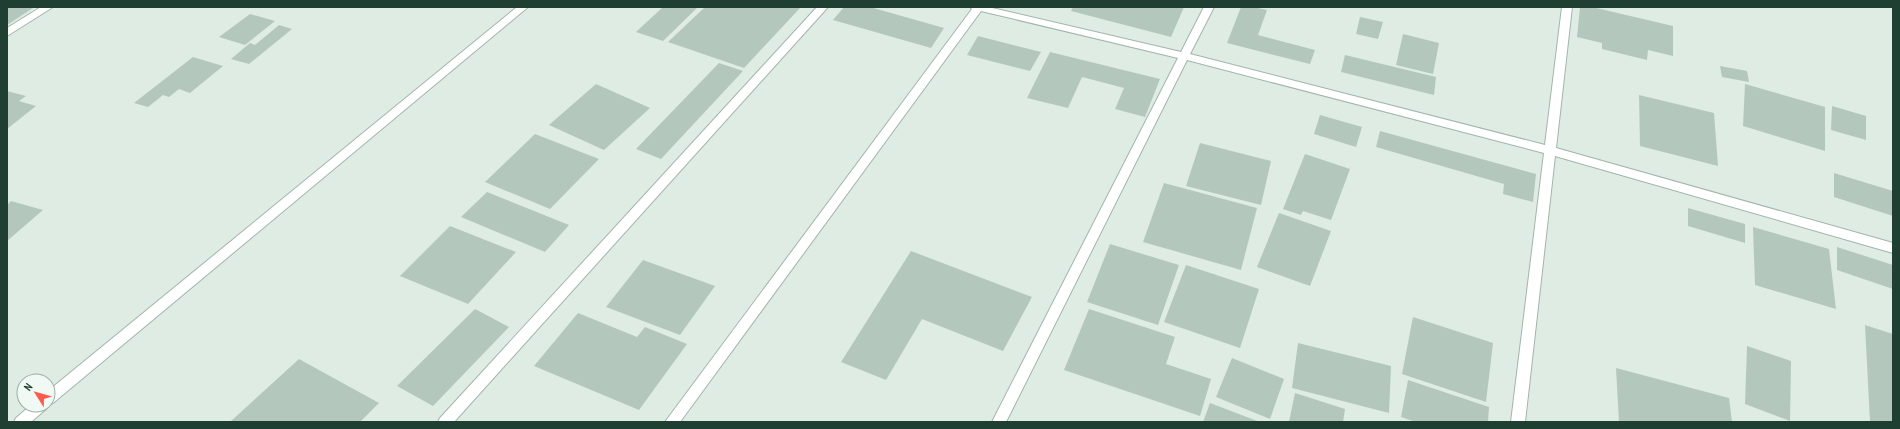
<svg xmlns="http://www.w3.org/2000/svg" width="1900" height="429" font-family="'PT Sans Narrow',sans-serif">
	<rect width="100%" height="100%" fill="#dfece4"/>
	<g fill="#b4c7bd">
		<polygon points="7,7 29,7 33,8 7,25"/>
		<polygon points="663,7 698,7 663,41 636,32"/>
		<polygon points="705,7 801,7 744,68 668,42"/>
		<polygon points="844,7 870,7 944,28 931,48 833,20"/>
		<polygon points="1073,7 1184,7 1171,37 1071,11"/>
		<polygon points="1241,7 1253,7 1267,10 1258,35 1315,50 1310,64 1227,43"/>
		<polygon points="1580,7 1592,7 1673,26 1673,56 1648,50 1647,60 1602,49 1602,43 1577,37"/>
		<polygon points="250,14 275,21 245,45 219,37"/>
		<polygon points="1360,17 1383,22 1378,39 1356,34"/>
		<polygon points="279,25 292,29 249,64 231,59 250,43 255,45"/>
		<polygon points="1403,34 1439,43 1433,74 1396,65"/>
		<polygon points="978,36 1041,52 1030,71 967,55"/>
		<polygon points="1050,52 1160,79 1145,117 1115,109 1124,88 1082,77 1068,108 1027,98"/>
		<polygon points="1345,55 1436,77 1434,95 1341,72"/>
		<polygon points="193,57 223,66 190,93 179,89 169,97 163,95 148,107 134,103"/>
		<polygon points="719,63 743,71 661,159 636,149"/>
		<polygon points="1720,66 1747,71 1749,82 1722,77"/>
		<polygon points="596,84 650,108 604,150 549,125"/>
		<polygon points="1745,84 1825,107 1825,151 1743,126"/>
		<polygon points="7,91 26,96 19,101 36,106 7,129"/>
		<polygon points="1639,95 1714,113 1718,166 1640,146"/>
		<polygon points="1832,106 1866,116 1866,140 1831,130"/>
		<polygon points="1320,115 1362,127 1356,147 1314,134"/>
		<polygon points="1380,131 1536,174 1533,202 1503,194 1504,184 1376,147"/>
		<polygon points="535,134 599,159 550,209 485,182"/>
		<polygon points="1200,143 1271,161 1261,205 1186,186"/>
		<polygon points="1305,154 1350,169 1331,220 1303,211 1301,215 1283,209"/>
		<polygon points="1834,173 1893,191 1893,216 1834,197"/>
		<polygon points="1164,183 1257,208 1241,270 1143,242"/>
		<polygon points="487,192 569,225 545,252 461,217"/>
		<polygon points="11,201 43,210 7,241 7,205"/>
		<polygon points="1688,208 1745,224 1745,243 1688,226"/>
		<polygon points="1279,213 1331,231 1310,286 1257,267"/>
		<polygon points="450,226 516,252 468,304 400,276"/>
		<polygon points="1753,227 1829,249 1836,309 1755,285"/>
		<polygon points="1110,244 1179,265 1158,325 1087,302"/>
		<polygon points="1837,247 1893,265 1893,289 1837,270"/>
		<polygon points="911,251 1032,297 1003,351 922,319 886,380 841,362"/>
		<polygon points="643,260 715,286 680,335 606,307"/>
		<polygon points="1186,265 1259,289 1240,348 1164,322"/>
		<polygon points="475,309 509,327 433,406 397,386"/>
		<polygon points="1089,309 1175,337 1166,364 1211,379 1200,416 1064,370"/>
		<polygon points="578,313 637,337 645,327 687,344 639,410 534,366"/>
		<polygon points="1413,317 1493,343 1486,402 1402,374"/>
		<polygon points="1865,325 1893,334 1893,422 1870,422"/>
		<polygon points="1298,343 1391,366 1389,413 1292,388"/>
		<polygon points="1747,346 1791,361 1790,421 1745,404"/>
		<polygon points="1232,358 1284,379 1270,419 1216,397"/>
		<polygon points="299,359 379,403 360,422 230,422"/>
		<polygon points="1616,368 1729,398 1732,422 1619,422"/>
		<polygon points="1408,380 1489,407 1488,422 1416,422 1401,417"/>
		<polygon points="1295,393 1345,409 1343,422 1289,422"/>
		<polygon points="1210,403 1260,422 1203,422"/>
	</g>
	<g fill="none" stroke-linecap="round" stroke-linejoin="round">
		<g stroke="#a1b5ab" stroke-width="2">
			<g id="minor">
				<polygon points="41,7 53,7 7,36 7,28"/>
				<polygon points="517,7 528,7 53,403 48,405 48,391"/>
				<polygon points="817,7 828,7 454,422 438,422 440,418"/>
				<polygon points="970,7 988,7 1181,52 1204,7 1214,7 1190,54 1545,145 1562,7 1572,7 1556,148 1893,243 1893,253 1555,156 1525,422 1511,422 1544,153 1187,60 1006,422 992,422 1178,58 981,11 680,422 665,422 972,9"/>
				<polygon points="31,405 48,405 46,409 31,422 14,422 16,418"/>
			</g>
		</g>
		<use href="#minor" fill="#fff" fill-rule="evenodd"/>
	</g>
	<rect width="1900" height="429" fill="none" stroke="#1e3f31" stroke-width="16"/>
	<g transform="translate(36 393) rotate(307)"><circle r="19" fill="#f0f9f3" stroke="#9cafa5"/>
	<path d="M0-3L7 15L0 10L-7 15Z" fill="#ff5a4b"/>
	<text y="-6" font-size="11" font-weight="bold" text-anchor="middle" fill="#1e3f31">N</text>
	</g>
</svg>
